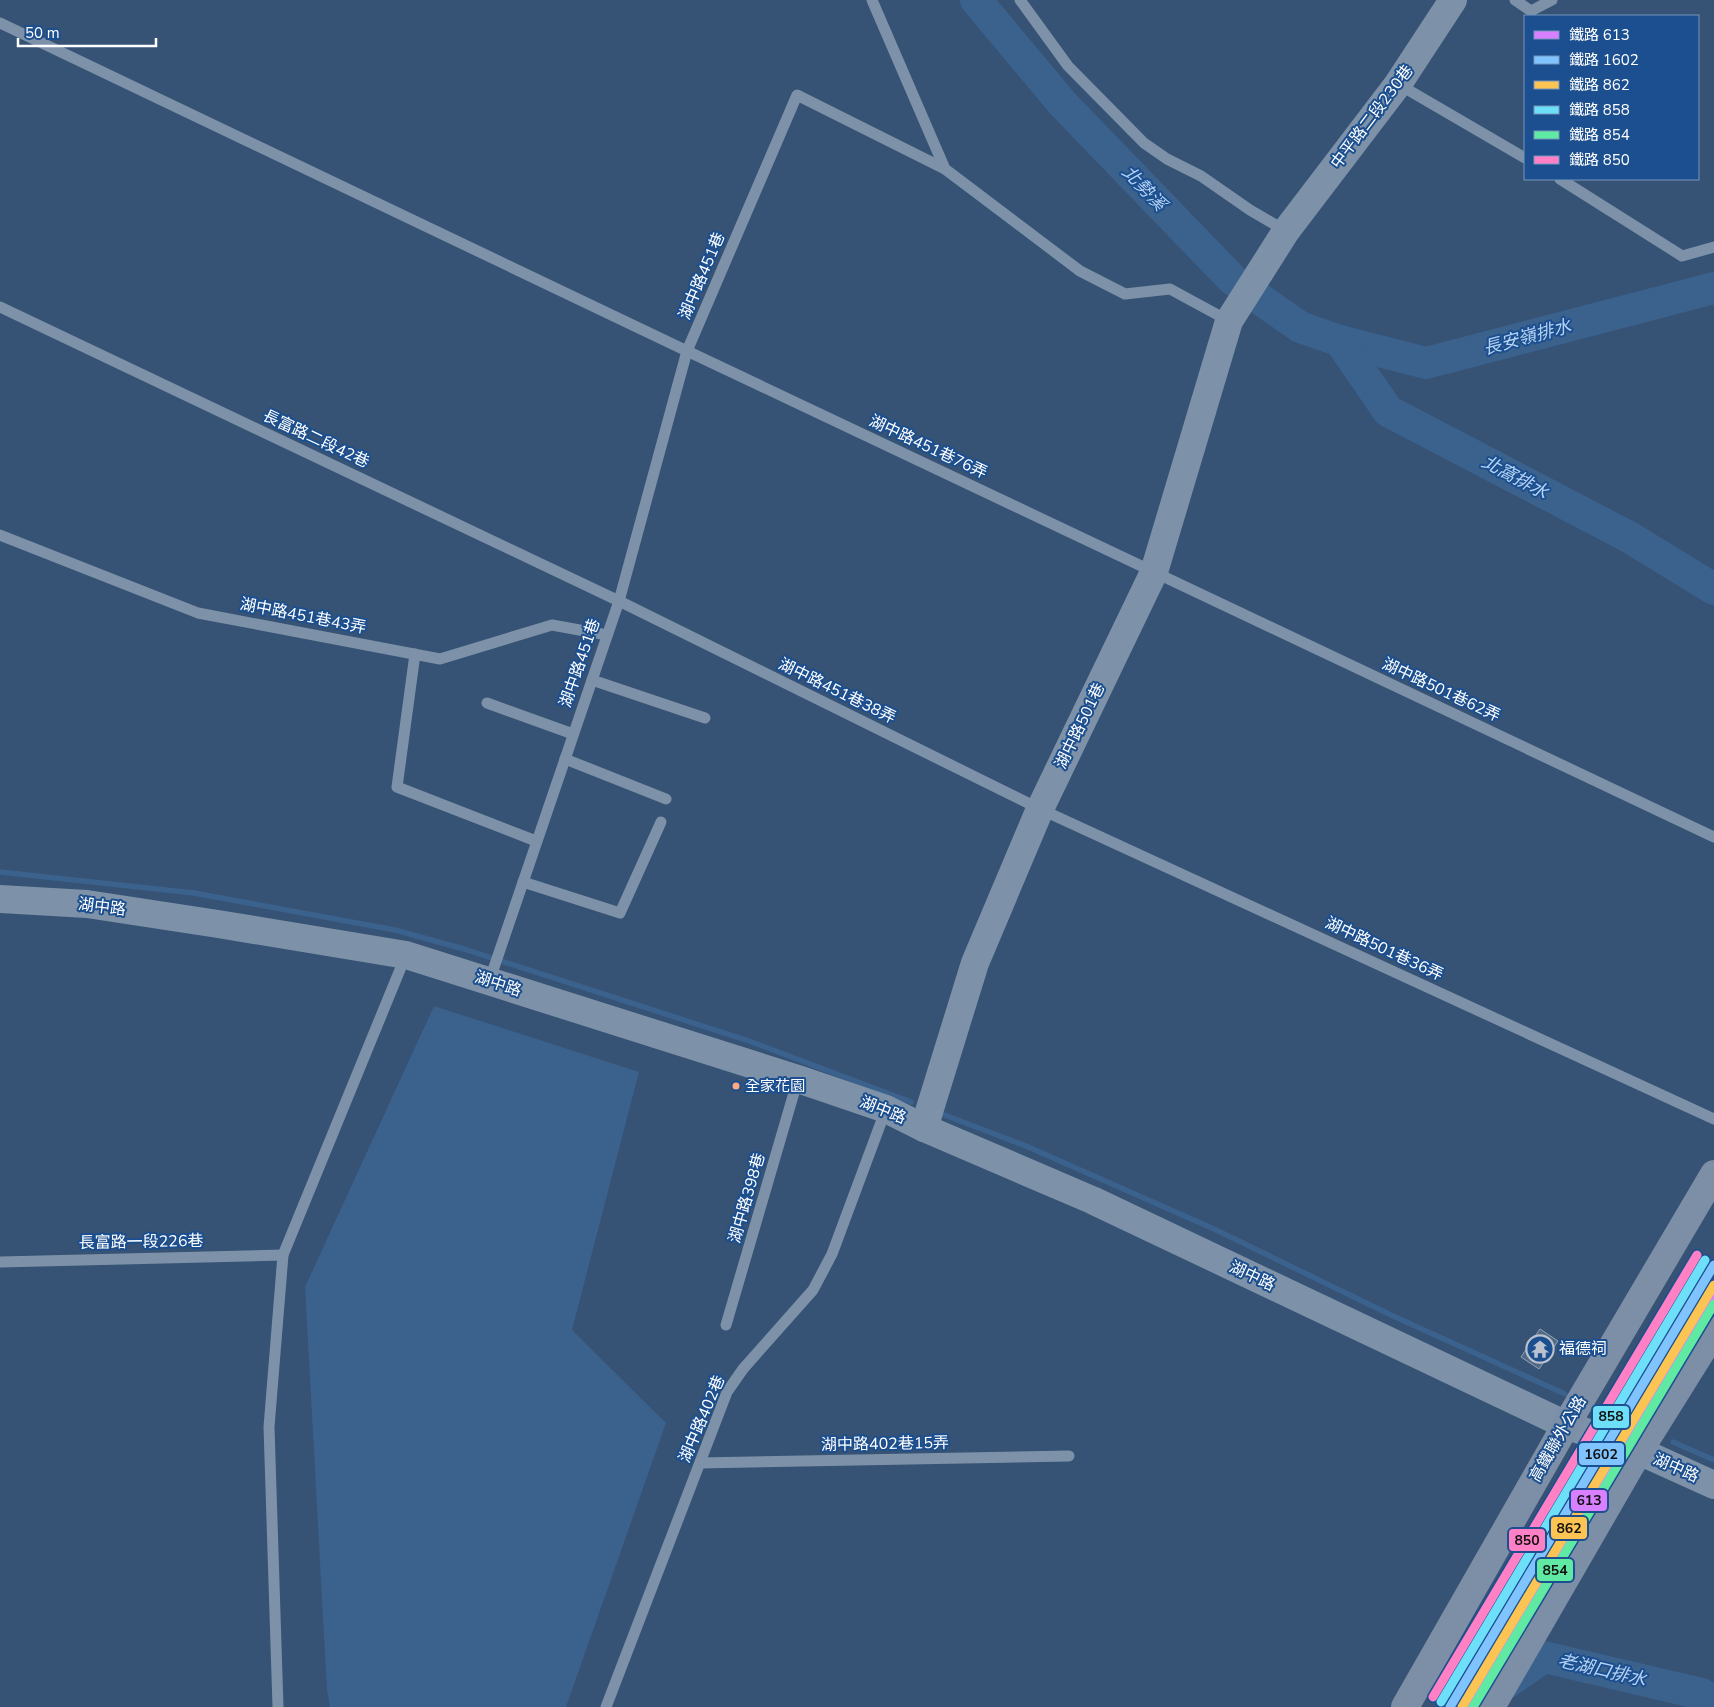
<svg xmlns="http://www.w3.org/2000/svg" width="1714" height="1707" font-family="'Nunito Sans','Noto Sans TC',sans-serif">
	<rect width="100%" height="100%" fill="#365274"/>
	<polygon fill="#3b618d" points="434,1006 639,1072 572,1330 666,1423 566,1707 330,1707 327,1690 305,1287"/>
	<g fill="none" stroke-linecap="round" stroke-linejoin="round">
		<g stroke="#3b618d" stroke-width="5.5">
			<polyline points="0,872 194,893 395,930 464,949 749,1041 911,1102"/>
			<polyline points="942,1114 1026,1146 1214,1229 1391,1315 1565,1394"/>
			<polyline points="1673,1442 1714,1460"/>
		</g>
		<g stroke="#3b618d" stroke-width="32">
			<polyline points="976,0 1063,104 1233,280 1300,327 1340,341 1426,363 1714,288"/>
			<polyline points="1340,341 1388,411 1629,537 1714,589"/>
			<polyline points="1471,1707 1544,1657 1702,1694 1714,1702"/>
		</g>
	</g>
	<polygon fill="#526984" stroke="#92a2b6" points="1540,1329 1558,1341 1539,1369 1521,1357"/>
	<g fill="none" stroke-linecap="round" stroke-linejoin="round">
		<g stroke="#7d92a8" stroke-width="11">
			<polyline points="872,0 945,169"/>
			<polyline points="1020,0 1068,66 1144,143 1167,159 1201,176 1250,210 1286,231"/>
			<polyline points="1515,0 1531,11 1552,0"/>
			<polyline points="0,23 687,351 1714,837"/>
			<polyline points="1398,84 1525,158"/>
			<polyline points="1560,179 1682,256 1714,247"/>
			<polyline points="0,307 619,601 1040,809 1714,1119"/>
			<polyline points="0,535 198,613 440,659 552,625 607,635"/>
			<polyline points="415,654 397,787 536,841"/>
			<polyline points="592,680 705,718"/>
			<polyline points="487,703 573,734"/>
			<polyline points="565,759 666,799"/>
			<polyline points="523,882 620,913 661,822"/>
			<polyline points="489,982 619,601 687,351 797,95 945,169 1080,271 1125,294 1170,289 1229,321"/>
			<polyline points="0,1262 283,1255"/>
			<polyline points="726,1325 798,1079"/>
			<polyline points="700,1463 1069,1456"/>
			<polyline points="278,1707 269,1427 283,1255 406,955"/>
			<polyline points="606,1707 727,1392 743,1369 813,1290 832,1254 886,1109"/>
		</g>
		<g stroke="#7d92a8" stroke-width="28">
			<polyline points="0,899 87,904 218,924 406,955 798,1079 886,1109 924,1128 1092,1200 1566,1425 1639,1451 1714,1485"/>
			<polyline points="924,1128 975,963 1040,809 1154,572 1229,321 1286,231 1398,84 1453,0"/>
		</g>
		<g stroke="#7d8ea7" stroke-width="28">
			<polyline points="1405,1707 1566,1425 1714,1174"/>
			<polyline points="1491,1707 1639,1451 1714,1331"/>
		</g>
		<g stroke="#1b4f8f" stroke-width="12">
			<polyline id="rail-1" points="1464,1707 1714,1294"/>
		</g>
		<g stroke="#1b4f8f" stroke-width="12">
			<polyline id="rail-2" points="1450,1707 1714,1265"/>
		</g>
		<g stroke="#1b4f8f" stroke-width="12">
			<polyline id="rail-3" points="1462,1707 1714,1285"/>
		</g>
		<g stroke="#1b4f8f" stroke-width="12">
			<polyline id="rail-4" points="1441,1702 1705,1260"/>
		</g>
		<g stroke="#1b4f8f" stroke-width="12">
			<polyline id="rail-5" points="1473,1707 1714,1304"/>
		</g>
		<g stroke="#1b4f8f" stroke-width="12">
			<polyline id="rail-6" points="1433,1697 1697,1255"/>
		</g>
		<use href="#rail-1" stroke="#d880ff" stroke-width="9"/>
		<use href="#rail-2" stroke="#80c4ff" stroke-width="9"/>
		<use href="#rail-3" stroke="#fcc553" stroke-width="9"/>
		<use href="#rail-4" stroke="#6ddff8" stroke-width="9"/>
		<use href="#rail-5" stroke="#60e9a3" stroke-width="9"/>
		<use href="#rail-6" stroke="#ff80c5" stroke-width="9"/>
	</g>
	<defs>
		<g id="temple-ring" transform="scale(1.4375)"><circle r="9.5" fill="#1b4f8f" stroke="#b9c2ce" stroke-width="1.5"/><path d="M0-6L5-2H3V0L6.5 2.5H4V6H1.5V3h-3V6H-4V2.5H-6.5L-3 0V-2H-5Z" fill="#b9c2ce"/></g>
	</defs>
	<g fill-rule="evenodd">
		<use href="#temple-ring" x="1540" y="1349"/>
	</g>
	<circle fill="#ffa980" stroke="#1b4f8f" stroke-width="2" cx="736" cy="1086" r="4.5"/>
	<g text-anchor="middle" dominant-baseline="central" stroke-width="4" stroke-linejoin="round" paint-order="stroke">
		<g font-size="15" fill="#fff" stroke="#1b4f8f" text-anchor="start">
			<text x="745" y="1086">全家花園</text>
		</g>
		<g font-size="16" fill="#fff" stroke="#1b4f8f">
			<text transform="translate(1372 117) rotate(-53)">中平路二段230巷</text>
			<text transform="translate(702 276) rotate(-67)">湖中路451巷</text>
			<text transform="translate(316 439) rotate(25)">長富路二段42巷</text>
			<text transform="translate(928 447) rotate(25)">湖中路451巷76弄</text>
			<text transform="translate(303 616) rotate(11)">湖中路451巷43弄</text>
			<text transform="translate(580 663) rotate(-71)">湖中路451巷</text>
			<text transform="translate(1441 690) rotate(25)">湖中路501巷62弄</text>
			<text transform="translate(837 691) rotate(26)">湖中路451巷38弄</text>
			<text transform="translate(1080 726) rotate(-64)">湖中路501巷</text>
			<text transform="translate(102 907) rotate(7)">湖中路</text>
			<text transform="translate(1384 949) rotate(25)">湖中路501巷36弄</text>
			<text transform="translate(498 984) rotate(18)">湖中路</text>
			<text transform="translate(883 1110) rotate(22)">湖中路</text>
			<text transform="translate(747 1198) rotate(-74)">湖中路398巷</text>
			<text transform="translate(141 1242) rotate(-1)">長富路一段226巷</text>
			<text transform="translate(1252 1276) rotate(25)">湖中路</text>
			<text transform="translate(702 1419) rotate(-67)">湖中路402巷</text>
			<text transform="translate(1558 1439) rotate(-60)">高鐵聯外公路</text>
			<text transform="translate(885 1444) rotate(-1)">湖中路402巷15弄</text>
			<text transform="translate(1676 1468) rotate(24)">湖中路</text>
		</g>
		<g font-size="16" fill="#fff" stroke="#1b4f8f" text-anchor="start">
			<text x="1559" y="1349">福德祠</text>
		</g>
		<g font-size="18" font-style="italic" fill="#b5d3f5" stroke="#1b4f8f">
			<text transform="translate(1144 188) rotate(46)">北勢溪</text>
			<text transform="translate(1527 337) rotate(-15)">長安嶺排水</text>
			<text transform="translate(1515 477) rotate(28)">北窩排水</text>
			<text transform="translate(1602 1670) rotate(13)">老湖口排水</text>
		</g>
	</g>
	<g stroke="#1b4f8f" stroke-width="2">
		<rect x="1592" y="1405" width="38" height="24" rx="5" fill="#6ddff8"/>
		<rect x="1578" y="1442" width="47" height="24" rx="5" fill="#80c4ff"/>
		<rect x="1570" y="1489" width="38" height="23" rx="5" fill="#d880ff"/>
		<rect x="1550" y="1516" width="38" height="24" rx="5" fill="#fcc553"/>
		<rect x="1508" y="1528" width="38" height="24" rx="5" fill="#ff80c5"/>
		<rect x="1536" y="1558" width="38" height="24" rx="5" fill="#60e9a3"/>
	</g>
	<g font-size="14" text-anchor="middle" font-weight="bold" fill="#111">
		<text x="1611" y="1421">858</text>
		<text x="1601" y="1459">1602</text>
		<text x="1589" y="1505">613</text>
		<text x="1569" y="1533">862</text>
		<text x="1527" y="1545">850</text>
		<text x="1555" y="1575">854</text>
	</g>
	<rect x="1524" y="15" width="175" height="165" fill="#1b4f8f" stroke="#7695bc"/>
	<rect x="1534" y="31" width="25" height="8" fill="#d880ff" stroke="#7695bc"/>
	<text x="1569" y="40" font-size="15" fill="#ffffff">鐵路 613</text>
	<rect x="1534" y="56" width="25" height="8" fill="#80c4ff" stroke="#7695bc"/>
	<text x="1569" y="65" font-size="15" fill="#ffffff">鐵路 1602</text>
	<rect x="1534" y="81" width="25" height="8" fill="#fcc553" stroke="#7695bc"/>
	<text x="1569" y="90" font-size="15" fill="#ffffff">鐵路 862</text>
	<rect x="1534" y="106" width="25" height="8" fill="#6ddff8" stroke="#7695bc"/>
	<text x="1569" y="115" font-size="15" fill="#ffffff">鐵路 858</text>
	<rect x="1534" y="131" width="25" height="8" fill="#60e9a3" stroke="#7695bc"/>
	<text x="1569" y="140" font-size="15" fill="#ffffff">鐵路 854</text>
	<rect x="1534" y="156" width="25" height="8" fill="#ff80c5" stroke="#7695bc"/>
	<text x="1569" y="165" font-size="15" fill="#ffffff">鐵路 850</text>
	<path d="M18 38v8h138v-8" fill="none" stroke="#ffffff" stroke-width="2.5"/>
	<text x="25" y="38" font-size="15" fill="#ffffff" stroke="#1b4f8f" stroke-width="4" paint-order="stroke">50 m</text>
</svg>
